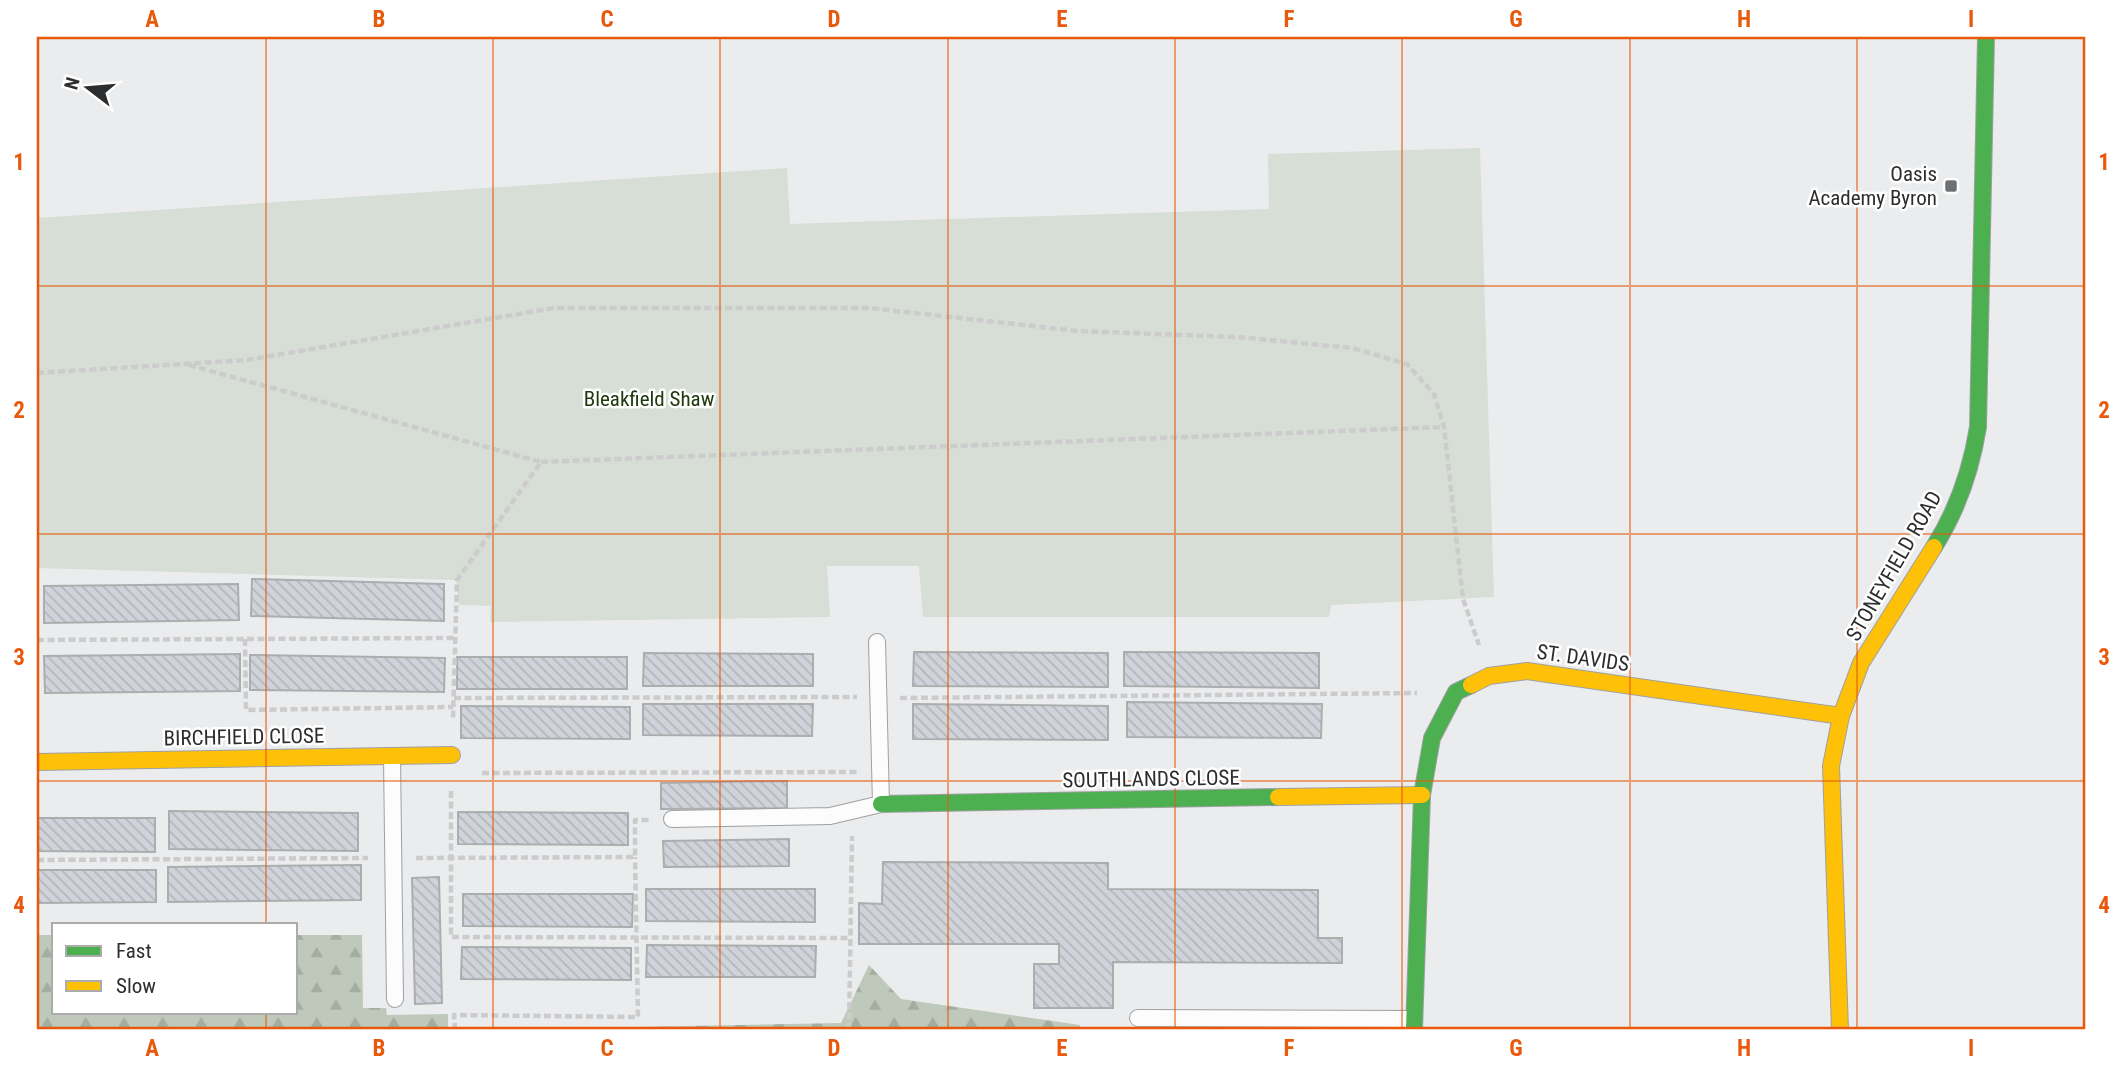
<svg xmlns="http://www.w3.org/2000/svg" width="2123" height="1067" font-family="'Roboto Condensed',sans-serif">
	<defs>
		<pattern id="forest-firs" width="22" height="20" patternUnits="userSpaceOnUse" patternTransform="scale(1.75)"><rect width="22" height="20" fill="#bfc9bb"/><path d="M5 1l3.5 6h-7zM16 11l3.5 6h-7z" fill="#a4ada1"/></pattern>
		<pattern id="building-back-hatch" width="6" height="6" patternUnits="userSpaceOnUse" patternTransform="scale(1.75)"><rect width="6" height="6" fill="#d0d4da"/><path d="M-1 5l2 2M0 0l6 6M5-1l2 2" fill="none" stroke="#b3b6bb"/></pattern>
	</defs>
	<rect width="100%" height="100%" fill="#eaecee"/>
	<g fill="url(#forest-firs)">
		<polygon points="37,935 54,935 54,1013 296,1013 296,935 362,935 363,1008 386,1008 387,1015 448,1014 448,1030 37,1030"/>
		<polygon points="869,965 901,999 1080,1025 1080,1030 478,1030 841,1023"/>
	</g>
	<polygon fill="#d7ded5" points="1480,148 1494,597 1331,605 1329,617 923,617 919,566 827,566 830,617 490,622 491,606 459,605 456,580 37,568 37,218 787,168 790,224 1269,209 1268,154"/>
	<g fill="url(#building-back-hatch)" stroke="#acadaf" stroke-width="2">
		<polygon points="252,579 444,584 444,621 251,616"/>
		<polygon points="238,584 239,620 44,623 44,586"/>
		<polygon points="914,652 1108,653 1108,687 913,686"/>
		<polygon points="1124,652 1319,653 1319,688 1124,686"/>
		<polygon points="644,653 813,654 813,686 643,686"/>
		<polygon points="240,654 240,691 45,693 44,656"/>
		<polygon points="250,655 445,658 444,692 250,690"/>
		<rect x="457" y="657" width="170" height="32"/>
		<polygon points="1127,702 1322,704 1321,738 1127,737"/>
		<polygon points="643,704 813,704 812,736 643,735"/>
		<polygon points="913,704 1108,706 1108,740 913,739"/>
		<polygon points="461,706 630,707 630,739 461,738"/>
		<polygon points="787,781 787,808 661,809 661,783"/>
		<polygon points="169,811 358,813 358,851 169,849"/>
		<polygon points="458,812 628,813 628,845 458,844"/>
		<polygon points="37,818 155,818 155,852 37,851"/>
		<polygon points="789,839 789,866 664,867 663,841"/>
		<polygon points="883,862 1108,863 1108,889 1318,890 1318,938 1342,938 1342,963 1113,962 1113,1008 1034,1008 1034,964 1059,964 1059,944 859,944 859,903 882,904"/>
		<polygon points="361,865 361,900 168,902 168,867"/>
		<polygon points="37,870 156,870 156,902 37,903"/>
		<polygon points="439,877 442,1003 415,1004 412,878"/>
		<polygon points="646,889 815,889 815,922 646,921"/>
		<polygon points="463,894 633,894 632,927 463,926"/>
		<polygon points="647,945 816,946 815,977 646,977"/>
		<polygon points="462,947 631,948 631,980 461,979"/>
	</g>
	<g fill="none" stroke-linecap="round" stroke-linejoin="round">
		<g stroke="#9fa0a2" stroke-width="18">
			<g id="lane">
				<polyline points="392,756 395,999"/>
				<polyline points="672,819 830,816 881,804 877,642"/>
				<polyline points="1138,1018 1414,1019"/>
			</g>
		</g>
		<g stroke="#9fa0a2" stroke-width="18">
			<g id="fast">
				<path d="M 1934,547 C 1958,509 1971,471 1978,427 L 1986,37"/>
				<polyline points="881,804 1278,797"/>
				<polyline points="1414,1030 1422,795 1432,738 1456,692 1471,685"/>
			</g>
		</g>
		<g stroke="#9fa0a2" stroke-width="18">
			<g id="slow">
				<polyline points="1471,685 1489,676 1527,671 1841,716"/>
				<polyline points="37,762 452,755"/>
				<polyline points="1278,797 1422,795"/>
				<polyline points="1840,1030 1831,766 1841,716 1861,663 1934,547"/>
			</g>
		</g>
		<g stroke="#cccccd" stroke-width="4.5" stroke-dasharray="7 3.5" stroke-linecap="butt">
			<polyline points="189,365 541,462 457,580 453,719"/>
			<polyline points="37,373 247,360 554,308 869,308 1078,331 1237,337 1352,348 1407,364 1434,394 1444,427 1463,599 1479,645"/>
			<polyline points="541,462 1444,427"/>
			<polyline points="245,639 246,710 453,707"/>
			<polyline points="37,640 455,638"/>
			<polyline points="454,698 857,697"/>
			<polyline points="900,698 1417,693"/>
			<polyline points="482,773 858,772"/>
			<polyline points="451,791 451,937 850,938"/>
			<polyline points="416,858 635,857 635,820 650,820"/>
			<polyline points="37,860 368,858"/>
			<polyline points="455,1030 454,1015 638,1017 635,857"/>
			<polyline points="849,1030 852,836"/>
		</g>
		<use href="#lane" stroke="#fcfcfc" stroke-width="16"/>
		<use href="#fast" stroke="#4caf50" stroke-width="16"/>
		<use href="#slow" stroke="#ffc107" stroke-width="16"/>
	</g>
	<path fill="none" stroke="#e8590c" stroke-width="2" stroke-opacity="0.55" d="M 266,37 L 266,925M 493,37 L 493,1030M 720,37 L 720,1030M 948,37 L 948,1030M 1175,37 L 1175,1030M 1402,37 L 1402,1030M 1630,37 L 1630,1030M 1857,37 L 1857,1030M 37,286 L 2086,286M 37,534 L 2086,534M 37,781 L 2086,781M 266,1013 L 266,1030"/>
	<rect fill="#6e7072" stroke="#fff" stroke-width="2.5" x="1944" y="179" width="14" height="14" rx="3.5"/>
	<g text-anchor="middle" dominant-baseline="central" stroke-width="5" stroke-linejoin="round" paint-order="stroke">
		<g font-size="21" fill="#2c2d2f" stroke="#fff" text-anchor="end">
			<text x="1937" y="174">Oasis<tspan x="1937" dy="24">Academy Byron</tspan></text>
		</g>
		<g font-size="21" fill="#20390e" stroke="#fff">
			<text x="649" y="399">Bleakfield Shaw</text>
		</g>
		<g font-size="21" fill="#2c2d2f" stroke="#fff">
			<text transform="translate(1894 566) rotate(-60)">STONEYFIELD ROAD</text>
			<text transform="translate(1583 658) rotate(8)">ST. DAVIDS</text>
			<text transform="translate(244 737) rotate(-1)">BIRCHFIELD CLOSE</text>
			<text transform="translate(1151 779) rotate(-1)">SOUTHLANDS CLOSE</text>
		</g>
	</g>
	<rect width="2123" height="1067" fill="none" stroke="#ffffff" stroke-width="77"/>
	<rect x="52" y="923" width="245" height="91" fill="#ffffff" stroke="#ababac" stroke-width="2"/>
	<rect x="66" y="946" width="35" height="10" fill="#4caf50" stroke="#ababac" stroke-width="2"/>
	<text x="116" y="958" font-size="21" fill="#2c2d2f">Fast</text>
	<rect x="66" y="981" width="35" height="10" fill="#ffc107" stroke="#ababac" stroke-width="2"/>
	<text x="116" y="993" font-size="21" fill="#2c2d2f">Slow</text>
	<g transform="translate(88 88) rotate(286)" stroke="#ffffff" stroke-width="5" paint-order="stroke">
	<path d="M0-5L12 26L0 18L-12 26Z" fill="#2c2d2f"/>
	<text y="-10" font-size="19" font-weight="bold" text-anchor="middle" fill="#2c2d2f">N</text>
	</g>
	<rect x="38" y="38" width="2046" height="990" fill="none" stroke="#e8590c" stroke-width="2.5"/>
	<g font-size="23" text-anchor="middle" font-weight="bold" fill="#e8590c">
		<text x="152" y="27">A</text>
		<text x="379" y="27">B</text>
		<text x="607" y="27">C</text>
		<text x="834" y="27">D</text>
		<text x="1062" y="27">E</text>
		<text x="1289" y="27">F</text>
		<text x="1516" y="27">G</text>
		<text x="1744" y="27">H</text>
		<text x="1971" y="27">I</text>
		<text x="19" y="170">1</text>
		<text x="2104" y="170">1</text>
		<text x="19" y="418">2</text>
		<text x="2104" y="418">2</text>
		<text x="19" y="665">3</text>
		<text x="2104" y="665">3</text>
		<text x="19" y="913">4</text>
		<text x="2104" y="913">4</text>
		<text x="152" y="1056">A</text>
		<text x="379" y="1056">B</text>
		<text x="607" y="1056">C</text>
		<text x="834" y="1056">D</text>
		<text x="1062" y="1056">E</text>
		<text x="1289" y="1056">F</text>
		<text x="1516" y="1056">G</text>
		<text x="1744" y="1056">H</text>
		<text x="1971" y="1056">I</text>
	</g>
</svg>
